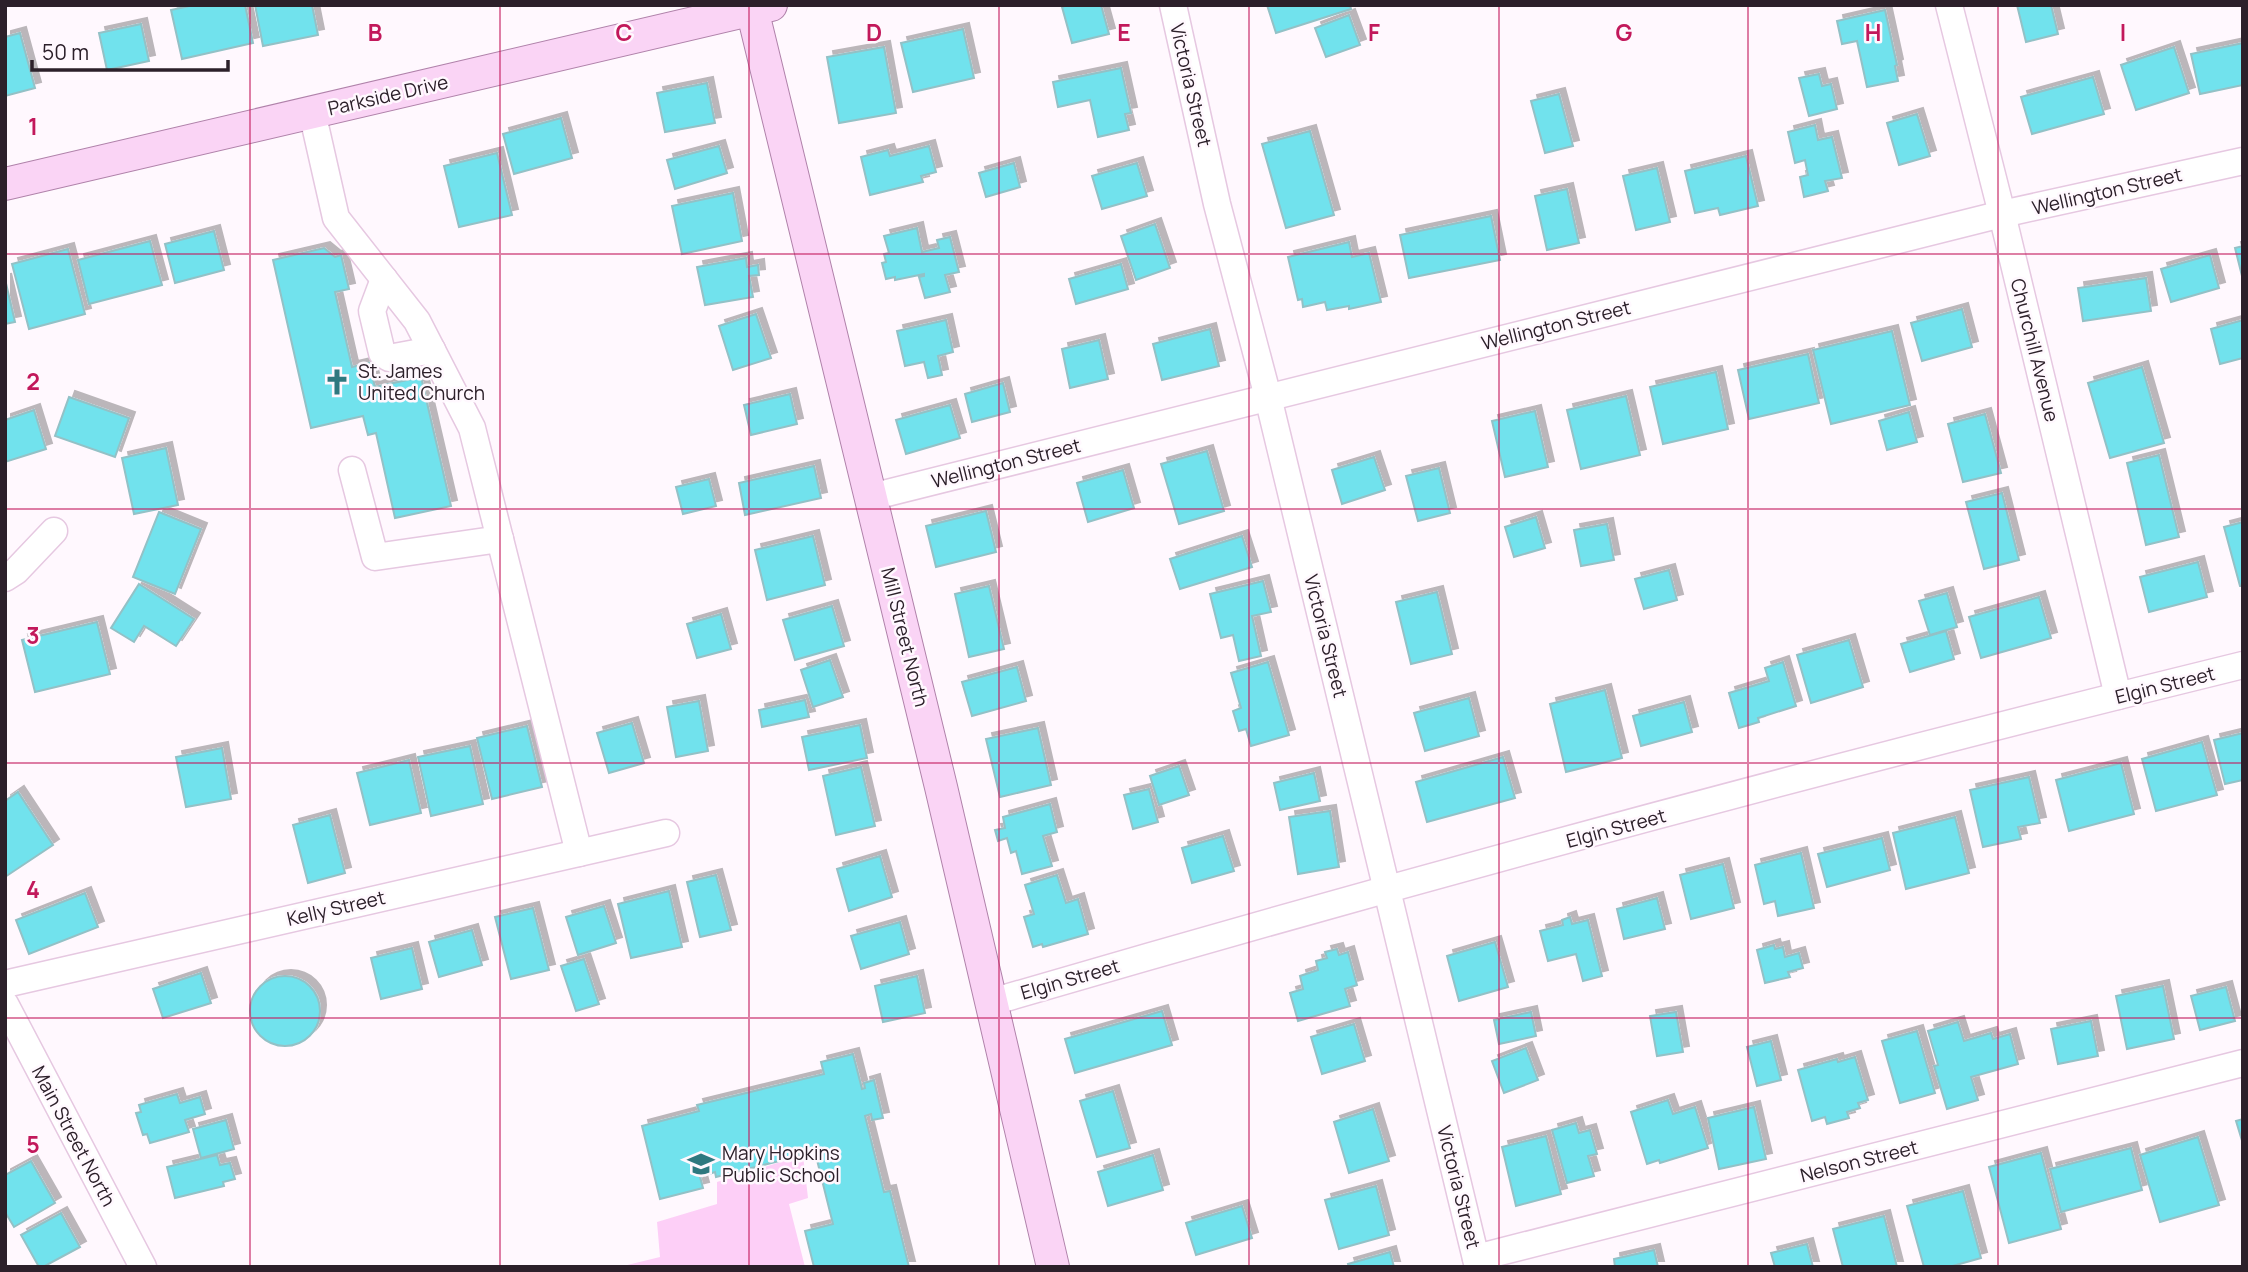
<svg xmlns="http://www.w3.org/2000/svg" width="2248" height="1272" font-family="Manrope,sans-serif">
	<defs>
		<filter id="shadow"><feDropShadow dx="6" dy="-6" stdDeviation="0" flood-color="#0004"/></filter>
	</defs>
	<rect width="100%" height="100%" fill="#fff8fe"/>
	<polygon fill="#fdcff7" points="803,1155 808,1198 789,1204 805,1267 619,1267 660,1257 657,1222 717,1204 717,1182"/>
	<g fill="#71e2ed" stroke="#93c1c6" stroke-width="2" filter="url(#shadow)">
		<polygon points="194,5 245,5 253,43 182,59 171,10"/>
		<polygon points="255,5 312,5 318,35 263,46"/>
		<polygon points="1067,5 1101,5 1109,34 1072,43 1062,7"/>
		<polygon points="1267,5 1350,5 1351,9 1276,33"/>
		<polygon points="2017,5 2051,5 2058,34 2026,42"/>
		<polygon points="1885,10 1897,65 1895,66 1898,81 1867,87 1857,41 1842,44 1837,21"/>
		<polygon points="1349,15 1360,45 1326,57 1315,28"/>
		<polygon points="141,24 149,61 107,70 99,33"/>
		<polygon points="963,29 974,78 913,92 901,43"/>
		<polygon points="20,33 35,88 5,96 5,37"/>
		<polygon points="2243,43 2243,85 2200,94 2191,54"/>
		<polygon points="884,47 896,113 839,123 827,57"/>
		<polygon points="2174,47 2189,93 2136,110 2121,65"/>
		<polygon points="1121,68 1131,113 1125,114 1129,130 1098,137 1090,100 1058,107 1053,82"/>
		<polygon points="1819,74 1822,86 1831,84 1837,109 1809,116 1799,78"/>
		<polygon points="2093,77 2104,114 2032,134 2021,97"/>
		<polygon points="707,83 715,123 665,132 657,93"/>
		<polygon points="1559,94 1573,146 1545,153 1531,101"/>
		<polygon points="1917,114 1930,156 1899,165 1887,123"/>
		<polygon points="561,118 572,158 514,174 503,134"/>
		<polygon points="1815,125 1818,140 1832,137 1842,178 1825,181 1828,191 1804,197 1800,177 1808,175 1805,160 1795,163 1788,132"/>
		<polygon points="1310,131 1334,215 1286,228 1262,144"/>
		<polygon points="719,146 727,173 675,189 667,160"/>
		<polygon points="929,146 936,172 921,176 923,182 870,195 861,157 888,150 890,156"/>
		<polygon points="497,153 512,215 459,227 444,166"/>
		<polygon points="1746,156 1758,206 1720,215 1718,208 1695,213 1685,171"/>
		<polygon points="1014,163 1020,187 986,197 979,173"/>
		<polygon points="1137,163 1147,196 1102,209 1092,176"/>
		<polygon points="1657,168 1670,222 1636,230 1623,176"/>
		<polygon points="1567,189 1579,243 1547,250 1535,196"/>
		<polygon points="733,193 742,241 682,254 672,206"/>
		<polygon points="1491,216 1500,260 1409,278 1400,235"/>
		<polygon points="1155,224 1170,268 1136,280 1121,236"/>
		<polygon points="917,228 922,252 939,248 937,240 950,237 959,272 945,275 950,292 925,298 919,277 924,276 924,274 895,280 895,277 886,279 882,263 886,262 884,254 889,253 884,236"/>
		<polygon points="214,231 224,270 175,283 165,244"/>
		<polygon points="150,241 162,285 89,304 78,260"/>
		<polygon points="1349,242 1352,257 1369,253 1381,302 1349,309 1349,306 1327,310 1325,302 1303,307 1302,299 1298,300 1288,257"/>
		<polygon points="2243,246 2243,280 2235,248"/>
		<polygon points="324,248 335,257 341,255 349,289 335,292 352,367 369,363 375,387 421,377 451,506 395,518 376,433 368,435 363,416 311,428 273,260"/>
		<polygon points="68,249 85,314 29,329 12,264"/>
		<polygon points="2210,255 2219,288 2171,302 2161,269"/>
		<polygon points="746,258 747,267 758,265 759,275 749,276 753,297 705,305 697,267"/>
		<polygon points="1121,264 1128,289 1076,304 1069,279"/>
		<polygon points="2146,278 2151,311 2083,321 2078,288"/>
		<polygon points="5,279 15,322 5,324"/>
		<polygon points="1962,309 1972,347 1922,361 1911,323"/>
		<polygon points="756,314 771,358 733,370 719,326"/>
		<polygon points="946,320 953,352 938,356 942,375 928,378 924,362 905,366 897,331"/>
		<polygon points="2243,320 2243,358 2220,364 2211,329"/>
		<polygon points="1210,329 1219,366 1162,380 1153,344"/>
		<polygon points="1892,331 1910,405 1831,424 1813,350"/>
		<polygon points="1099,340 1108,379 1070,388 1062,349"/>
		<polygon points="1808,354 1819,403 1749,419 1738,370"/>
		<polygon points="2142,367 2164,443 2110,458 2088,383"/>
		<polygon points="1716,372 1728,429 1663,444 1650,387"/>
		<polygon points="1003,383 1010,412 972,422 965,394"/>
		<polygon points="790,394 797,424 751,435 744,405"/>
		<polygon points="1626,396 1640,455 1581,469 1567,410"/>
		<polygon points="69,397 129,418 115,457 55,436"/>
		<polygon points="950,405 960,438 906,454 896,420"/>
		<polygon points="34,410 46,449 5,462 5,420"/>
		<polygon points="1535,411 1548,467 1505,477 1492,421"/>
		<polygon points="1909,412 1917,442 1887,450 1879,421"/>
		<polygon points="1985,414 2001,473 1963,482 1948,424"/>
		<polygon points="166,448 178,505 134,514 122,458"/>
		<polygon points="1207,451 1224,511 1179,524 1161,464"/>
		<polygon points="2159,455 2179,537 2146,545 2127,463"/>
		<polygon points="1374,457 1385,490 1342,504 1332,470"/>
		<polygon points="814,466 821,498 745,515 739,483"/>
		<polygon points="1439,468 1450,513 1418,521 1406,476"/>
		<polygon points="1123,470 1134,508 1088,522 1077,483"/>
		<polygon points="709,479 716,506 683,514 676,487"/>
		<polygon points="2002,493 2019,560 1984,569 1966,502"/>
		<polygon points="986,511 996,552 936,567 926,526"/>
		<polygon points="159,512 201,529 175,594 133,577"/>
		<polygon points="1536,517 1545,548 1514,557 1505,527"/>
		<polygon points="2243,522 2243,586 2240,586 2224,527"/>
		<polygon points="1607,524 1614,560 1581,566 1574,530"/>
		<polygon points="813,536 825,585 767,600 755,550"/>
		<polygon points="1242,536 1252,567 1180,589 1170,559"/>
		<polygon points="2198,562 2207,597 2149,612 2140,577"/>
		<polygon points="1669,570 1677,600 1644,609 1635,579"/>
		<polygon points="1263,581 1271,612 1252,616 1261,656 1239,661 1233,635 1221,638 1210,594"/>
		<polygon points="139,584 194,619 176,646 144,626 134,642 111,628"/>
		<polygon points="989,586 1004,649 969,657 955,594"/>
		<polygon points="1437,592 1452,654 1411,664 1396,602"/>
		<polygon points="1947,593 1957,627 1930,635 1919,601"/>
		<polygon points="2039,597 2051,638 1981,658 1969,617"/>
		<polygon points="832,606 844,646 795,660 783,620"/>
		<polygon points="721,614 731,649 697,658 687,624"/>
		<polygon points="97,622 110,674 35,692 22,640"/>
		<polygon points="1946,631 1954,659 1910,672 1901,644"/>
		<polygon points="1849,640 1863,687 1811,703 1797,655"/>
		<polygon points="830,660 843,697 813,707 801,670"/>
		<polygon points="1268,662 1289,735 1251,746 1246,729 1239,731 1233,711 1241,708 1231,673"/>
		<polygon points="1783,662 1796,706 1758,718 1759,722 1739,728 1729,693 1769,681 1765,668"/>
		<polygon points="1017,667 1026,701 972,716 962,682"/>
		<polygon points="1605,690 1622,758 1566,772 1550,704"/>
		<polygon points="1469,698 1479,736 1425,751 1414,713"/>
		<polygon points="805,700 809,717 762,727 759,710"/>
		<polygon points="699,701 708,751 676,757 667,707"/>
		<polygon points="1684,702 1692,732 1641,746 1633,716"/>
		<polygon points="632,723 644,763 609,773 597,733"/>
		<polygon points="860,725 867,758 809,770 802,737"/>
		<polygon points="527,726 542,787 492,799 477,738"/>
		<polygon points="1038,728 1051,785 1000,797 986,739"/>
		<polygon points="2243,733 2243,780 2225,784 2214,740"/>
		<polygon points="2202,742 2217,795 2156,811 2142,759"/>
		<polygon points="470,746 483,804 431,816 418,757"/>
		<polygon points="222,748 231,799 186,807 176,757"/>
		<polygon points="1503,757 1515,798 1427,822 1416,782"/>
		<polygon points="409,760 421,813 370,825 357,773"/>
		<polygon points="2121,763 2134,814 2069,831 2056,780"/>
		<polygon points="1179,766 1189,795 1159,805 1150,776"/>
		<polygon points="861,767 875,826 836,835 823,776"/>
		<polygon points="1314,773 1320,801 1280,810 1274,783"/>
		<polygon points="2029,777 2040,823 2018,827 2021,839 1983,847 1970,790"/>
		<polygon points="1149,789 1158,822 1133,829 1124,795"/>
		<polygon points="18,792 53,845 5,877 5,801"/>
		<polygon points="1050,804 1057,832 1043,836 1052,866 1022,874 1016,851 1011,853 1007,838 998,841 995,830 1005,828 1003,817"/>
		<polygon points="1330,811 1339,867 1298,874 1289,817"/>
		<polygon points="330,815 345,873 308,883 293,825"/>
		<polygon points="1955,817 1969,873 1906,889 1893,833"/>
		<polygon points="1223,836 1234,871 1192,883 1182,848"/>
		<polygon points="1882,838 1890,870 1827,887 1818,854"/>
		<polygon points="1801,853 1814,908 1778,916 1775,901 1764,904 1755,865"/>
		<polygon points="880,856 892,897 849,911 837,869"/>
		<polygon points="1723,864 1734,908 1691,919 1680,875"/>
		<polygon points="716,875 731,930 700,937 687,882"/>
		<polygon points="1057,875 1066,903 1078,899 1088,934 1043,947 1042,944 1033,947 1024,917 1034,914 1025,885"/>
		<polygon points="669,891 682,947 631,958 618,904"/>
		<polygon points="85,893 98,927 29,954 16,920"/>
		<polygon points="1657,898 1665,929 1624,939 1617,909"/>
		<polygon points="604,906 616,943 578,955 566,917"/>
		<polygon points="533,908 549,970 511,979 495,917"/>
		<polygon points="1570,917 1572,924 1588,920 1602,976 1583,981 1576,954 1548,961 1540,931 1563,925 1562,920"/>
		<polygon points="900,922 909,954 861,969 851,936"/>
		<polygon points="472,930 482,965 439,977 429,942"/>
		<polygon points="1495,942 1508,987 1459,1001 1447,956"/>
		<polygon points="1774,945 1775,949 1783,947 1785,957 1799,953 1803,968 1788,972 1790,977 1765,983 1757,950"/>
		<polygon points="412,948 422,989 381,999 371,958"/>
		<polygon points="1337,949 1339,955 1348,952 1357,985 1345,989 1350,1006 1298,1021 1290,993 1303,989 1300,976 1318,970 1316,961 1327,958 1325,952"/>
		<polygon points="584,959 599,1004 576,1011 561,966"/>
		<polygon points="201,973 211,1003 163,1018 153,989"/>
		<polygon points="917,976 925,1013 883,1022 875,986"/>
		<circle cx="285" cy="1011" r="35"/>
		<polygon points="2163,986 2174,1039 2127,1049 2116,996"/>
		<polygon points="2226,987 2235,1021 2200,1030 2191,996"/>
		<polygon points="1162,1011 1172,1045 1075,1073 1065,1039"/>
		<polygon points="1531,1012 1536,1036 1499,1044 1494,1020"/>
		<polygon points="1676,1012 1683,1052 1657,1056 1650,1016"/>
		<polygon points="2091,1021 2098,1056 2058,1064 2051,1029"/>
		<polygon points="1958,1022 1964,1041 1991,1033 1993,1039 2010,1034 2018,1064 1971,1077 1978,1100 1947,1109 1934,1066 1938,1065 1928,1031"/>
		<polygon points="1354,1024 1365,1061 1322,1074 1311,1037"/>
		<polygon points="1917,1031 1935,1093 1900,1103 1882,1041"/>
		<polygon points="1771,1041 1781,1080 1757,1086 1747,1047"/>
		<polygon points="1526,1048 1538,1080 1504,1093 1492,1061"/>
		<polygon points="853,1054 862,1089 865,1088 864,1083 874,1080 883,1118 872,1120 871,1114 865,1116 884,1192 890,1191 909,1267 814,1267 805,1231 833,1224 814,1148 798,1152 799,1156 716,1177 715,1172 700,1177 703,1188 660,1199 642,1126 699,1111 697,1105 824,1074 821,1062"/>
		<polygon points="1855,1057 1868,1100 1858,1103 1860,1108 1847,1112 1849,1118 1827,1124 1825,1117 1812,1121 1798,1070 1837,1059 1838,1062"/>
		<polygon points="1113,1091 1130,1148 1097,1157 1080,1101"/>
		<polygon points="177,1094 180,1103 200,1097 205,1114 185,1120 189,1132 150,1143 147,1134 143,1135 136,1113 141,1112 139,1105"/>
		<polygon points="1668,1100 1673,1114 1695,1107 1708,1148 1660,1163 1659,1160 1647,1164 1631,1112"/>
		<polygon points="1754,1107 1766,1159 1719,1169 1708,1118"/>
		<polygon points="1373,1109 1389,1161 1349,1173 1334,1122"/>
		<polygon points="2243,1119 2243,1144 2236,1121"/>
		<polygon points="226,1120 234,1149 201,1158 193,1129"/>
		<polygon points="1576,1123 1579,1133 1590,1130 1597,1154 1588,1156 1594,1176 1567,1183 1552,1130"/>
		<polygon points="1546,1136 1561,1194 1516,1206 1502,1147"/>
		<polygon points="2198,1137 2219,1205 2160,1222 2140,1155"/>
		<polygon points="2131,1148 2142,1190 2061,1212 2050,1169"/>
		<polygon points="2041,1153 2061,1229 2009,1243 1989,1167"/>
		<polygon points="217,1155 220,1165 230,1163 235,1179 223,1182 224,1186 175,1198 167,1167"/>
		<polygon points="1153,1155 1163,1190 1108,1206 1098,1172"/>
		<polygon points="31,1161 55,1203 14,1227 5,1212 5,1175"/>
		<polygon points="1376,1186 1389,1235 1339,1249 1325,1200"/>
		<polygon points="1963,1191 1981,1258 1949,1267 1924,1267 1907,1206"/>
		<polygon points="1242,1206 1252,1238 1196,1255 1186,1223"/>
		<polygon points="61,1213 80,1247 43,1267 39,1267 21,1235"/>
		<polygon points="1884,1216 1897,1267 1843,1267 1833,1229"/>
		<polygon points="1807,1244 1813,1267 1775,1267 1771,1253"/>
		<polygon points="1654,1250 1658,1267 1615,1267 1614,1259"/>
		<polygon points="1390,1252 1394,1267 1349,1267 1348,1264"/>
	</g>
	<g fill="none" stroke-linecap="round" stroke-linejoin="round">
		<g stroke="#e6c8e1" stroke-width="29">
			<g id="minor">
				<polyline points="1173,5 1217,204 1268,397 1478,1267"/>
				<polyline points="1949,5 2002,214 2118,696"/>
				<polyline points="312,112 336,218 417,321 472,428 579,853"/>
				<polyline points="384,279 372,311 382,353 389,358 432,350"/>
				<polyline points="352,470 375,557 500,539"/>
				<polyline points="871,497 2002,214 2243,161"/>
				<polyline points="5,578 16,571 54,531"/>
				<polyline points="5,984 666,833"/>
				<path d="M 992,1002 C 1406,881 1823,768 2243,665"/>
				<polyline points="5,1004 143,1267"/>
				<polyline points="1476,1258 2243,1063"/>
			</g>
		</g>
		<g stroke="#b082aa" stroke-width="34">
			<g id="major">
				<polyline points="752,9 941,787 1053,1267"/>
				<polyline points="5,184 771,5"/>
			</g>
		</g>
		<use href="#minor" stroke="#fff" stroke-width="26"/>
		<use href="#major" stroke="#fad4f5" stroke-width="32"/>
	</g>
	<path fill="none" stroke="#c2185b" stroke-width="2" stroke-opacity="0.55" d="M 250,5 L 250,1267M 500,5 L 500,1267M 749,5 L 749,1267M 999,5 L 999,1267M 1249,5 L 1249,1267M 1499,5 L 1499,1267M 1748,5 L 1748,1267M 1998,5 L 1998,1267M 5,254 L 2243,254M 5,509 L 2243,509M 5,763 L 2243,763M 5,1018 L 2243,1018"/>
	<defs>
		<g id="church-bare" transform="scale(2.1)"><path d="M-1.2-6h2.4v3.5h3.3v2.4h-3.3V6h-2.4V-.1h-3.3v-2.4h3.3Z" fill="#2f787f" stroke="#fff8fe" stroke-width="2.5" paint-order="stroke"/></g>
		<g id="school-bare" transform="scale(2.1)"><path d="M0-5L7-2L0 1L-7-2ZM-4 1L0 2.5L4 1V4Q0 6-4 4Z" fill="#2f787f" stroke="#fff8fe" stroke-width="2.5" paint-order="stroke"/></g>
	</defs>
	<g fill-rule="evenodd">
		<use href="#church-bare" x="337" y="382"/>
		<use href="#school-bare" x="701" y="1164"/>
	</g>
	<g text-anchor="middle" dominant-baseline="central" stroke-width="5" stroke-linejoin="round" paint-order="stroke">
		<g font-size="19" fill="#2c202a" stroke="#fff8fe">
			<text transform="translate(1191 85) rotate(77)">Victoria Street</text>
			<text transform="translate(388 95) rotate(-13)">Parkside Drive</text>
			<text transform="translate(2107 191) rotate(-13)">Wellington Street</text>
			<text transform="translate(1556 325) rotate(-14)">Wellington Street</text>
			<text transform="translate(2035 350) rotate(76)">Churchill Avenue</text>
			<text transform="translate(1006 463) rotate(-14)">Wellington Street</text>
			<text transform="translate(1326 636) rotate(76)">Victoria Street</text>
			<text transform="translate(905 637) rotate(76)">Mill Street North</text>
			<text transform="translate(2165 685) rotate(-14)">Elgin Street</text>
			<text transform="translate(1616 828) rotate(-15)">Elgin Street</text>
			<text transform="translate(336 908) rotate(-13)">Kelly Street</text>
			<text transform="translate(1070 979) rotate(-16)">Elgin Street</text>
			<text transform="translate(74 1136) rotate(62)">Main Street North</text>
			<text transform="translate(1859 1161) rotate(-14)">Nelson Street</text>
			<text transform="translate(1459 1187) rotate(76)">Victoria Street</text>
		</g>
		<g font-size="19" fill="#2c202a" stroke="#fff8fe" text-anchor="start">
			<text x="358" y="371">St. James<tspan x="358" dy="22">United Church</tspan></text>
			<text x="722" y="1153">Mary Hopkins<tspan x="722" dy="22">Public School</tspan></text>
		</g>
	</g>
	<g font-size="23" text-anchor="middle" font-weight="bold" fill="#c2185b" stroke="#fff8fe" stroke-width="5" stroke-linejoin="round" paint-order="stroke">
		<text x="375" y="41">B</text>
		<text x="624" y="41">C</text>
		<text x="874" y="41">D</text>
		<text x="1124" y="41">E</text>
		<text x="1374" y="41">F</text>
		<text x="1624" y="41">G</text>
		<text x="1873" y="41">H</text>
		<text x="2123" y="41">I</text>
		<text x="33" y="135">1</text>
		<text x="33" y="390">2</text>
		<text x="33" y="644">3</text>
		<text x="33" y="898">4</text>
		<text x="33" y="1153">5</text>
	</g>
	<rect width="2248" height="1272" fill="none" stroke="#2c202a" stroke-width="14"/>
	<path d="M32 60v10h196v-10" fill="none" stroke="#2c202a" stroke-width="3.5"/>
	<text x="42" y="60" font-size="21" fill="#2c202a" stroke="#fff8fe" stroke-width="5" paint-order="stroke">50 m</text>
</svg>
